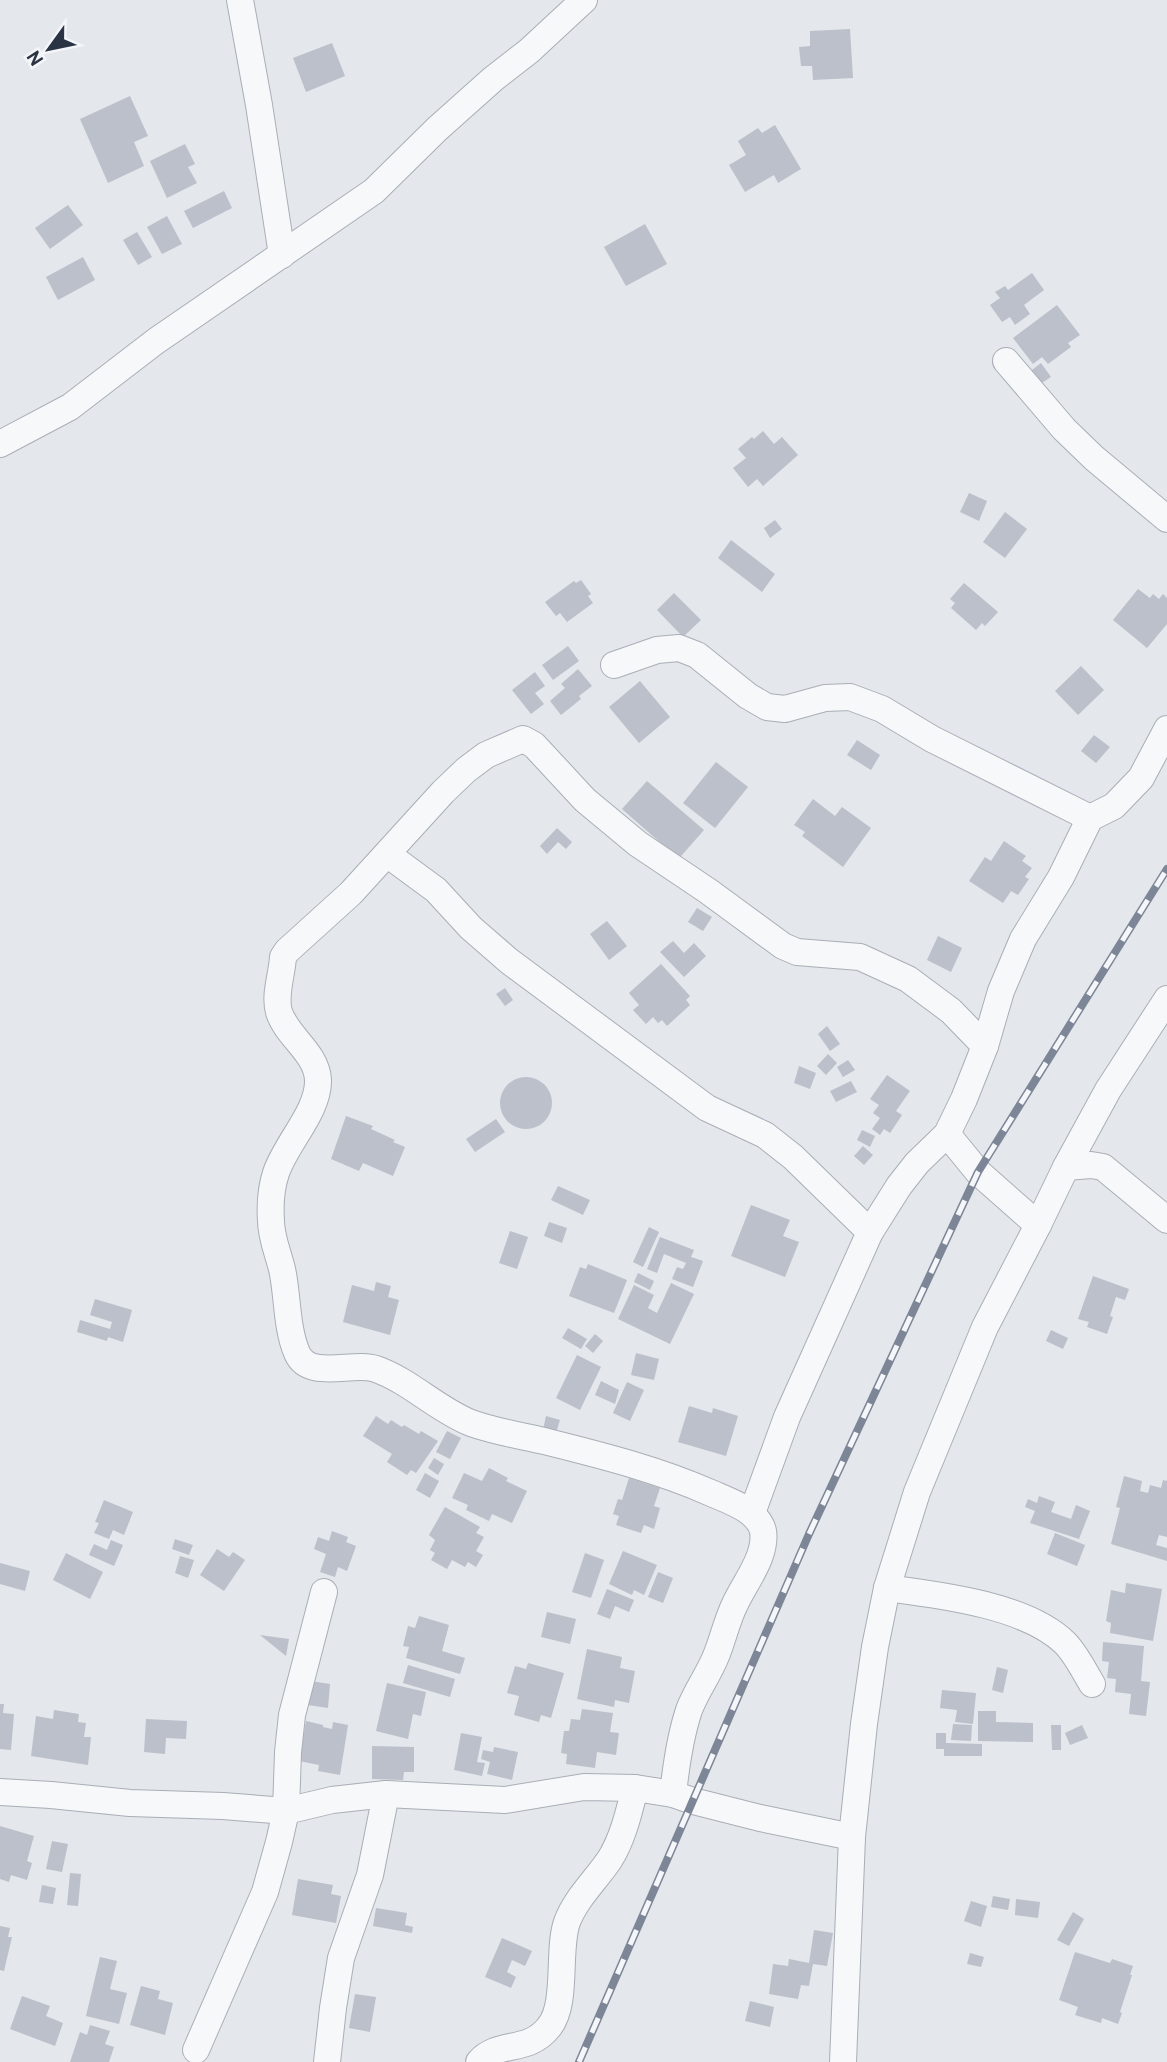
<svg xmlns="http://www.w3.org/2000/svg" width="1167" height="2062" font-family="Overpass,sans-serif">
	<rect width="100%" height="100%" fill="#e4e7ec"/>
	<g fill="#bbc0ca">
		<polygon points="850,29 853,78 813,80 812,66 801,66 799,47 810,46 810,31"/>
		<polygon points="332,43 345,76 306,92 293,58"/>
		<polygon points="130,96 148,136 134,142 144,166 108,183 80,119"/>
		<polygon points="775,125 801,169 778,183 774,175 745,192 729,165 746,155 738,141 758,128 762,133"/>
		<polygon points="185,144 195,164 188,167 197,183 167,198 150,161"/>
		<polygon points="224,191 232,208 193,228 184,211"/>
		<polygon points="68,205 83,225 50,249 35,228"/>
		<polygon points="167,216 182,244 162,254 147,227"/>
		<polygon points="645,224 667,264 626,286 604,247"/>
		<polygon points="137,232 152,257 138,265 123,240"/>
		<polygon points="83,257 95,280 58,300 46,277"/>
		<polygon points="1032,273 1044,290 1024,305 1030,314 1015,325 1010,317 1002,322 990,305 1000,298 995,292 1005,286 1008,290"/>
		<polygon points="1057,305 1080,335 1068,343 1071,347 1048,364 1042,357 1033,364 1013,338"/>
		<polygon points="1041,363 1051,377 1037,386 1028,373"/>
		<polygon points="763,431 774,444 782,437 798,455 763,486 757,479 748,487 733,468 746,458 738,449 752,437 754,439"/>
		<polygon points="969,493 987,501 979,521 960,512"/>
		<polygon points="1005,512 1027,529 1005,558 983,542"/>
		<polygon points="775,520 782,529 770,538 764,528"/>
		<polygon points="731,540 775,574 762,592 718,558"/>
		<polygon points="581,580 591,594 588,596 593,603 567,622 560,613 556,616 545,602 574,581 576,583"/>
		<polygon points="964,583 998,612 985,626 982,623 976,630 951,608 955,603 950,599"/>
		<polygon points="1138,589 1150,598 1153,594 1159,599 1163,594 1167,598 1167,624 1147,648 1113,620"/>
		<polygon points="674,593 701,620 683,637 657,610"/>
		<polygon points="568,646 579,661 553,680 542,665"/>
		<polygon points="1081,666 1104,690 1078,715 1055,691"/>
		<polygon points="578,669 592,686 579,696 581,699 561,715 550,701 565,688 561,684"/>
		<polygon points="535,672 545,686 535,693 544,704 531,714 512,690"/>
		<polygon points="640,681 670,717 639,743 609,707"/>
		<polygon points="1094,735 1110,747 1096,763 1081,751"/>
		<polygon points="857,740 880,755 871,770 847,755"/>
		<polygon points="716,762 748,787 715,828 683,803"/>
		<polygon points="647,781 704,830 675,863 659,850 663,845 622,809"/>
		<polygon points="813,799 835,816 842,807 871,828 843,867 802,836 805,832 794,825"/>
		<polygon points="557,828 572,842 566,849 558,842 547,854 540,846"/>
		<polygon points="1004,841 1026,856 1022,861 1032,868 1025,877 1029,879 1018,895 1011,891 1003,903 969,881 985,857 991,861"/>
		<polygon points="697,908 712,917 703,931 688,922"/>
		<polygon points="607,921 627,946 609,960 590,934"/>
		<polygon points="938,936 962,948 951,972 927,960"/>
		<polygon points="673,941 684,953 694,943 706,956 684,977 660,952"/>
		<polygon points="661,964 690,996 686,1000 690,1005 667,1026 662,1020 658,1023 653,1017 646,1024 633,1010 639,1005 629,993"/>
		<polygon points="505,988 513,1000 505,1006 496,994"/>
		<polygon points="827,1026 840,1044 830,1051 818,1034"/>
		<polygon points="828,1054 837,1063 826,1075 817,1066"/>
		<polygon points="848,1060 855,1070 843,1077 837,1067"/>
		<polygon points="799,1066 816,1073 810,1089 794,1083"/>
		<polygon points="887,1075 910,1091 896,1111 902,1115 890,1133 884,1129 880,1135 872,1129 880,1118 873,1113 879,1105 870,1099"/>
		<circle cx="526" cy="1103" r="26"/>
		<polygon points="851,1081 857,1092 836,1102 830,1091"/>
		<polygon points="346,1116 373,1126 371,1129 395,1140 393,1142 405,1147 393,1176 363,1163 359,1171 331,1159"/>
		<polygon points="496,1119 505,1132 475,1152 466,1139"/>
		<polygon points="862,1130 875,1136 870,1147 857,1140"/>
		<polygon points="863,1146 873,1155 864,1165 854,1156"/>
		<polygon points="558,1186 590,1200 583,1215 551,1200"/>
		<polygon points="751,1205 790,1220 783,1236 799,1242 785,1277 731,1256"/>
		<polygon points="549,1222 567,1228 562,1243 544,1236"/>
		<polygon points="649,1227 659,1232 643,1267 633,1262"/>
		<polygon points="510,1231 528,1237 517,1269 499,1263"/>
		<polygon points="660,1237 694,1250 691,1257 703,1261 693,1287 672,1279 677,1267 683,1269 686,1263 664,1254 657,1273 647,1269"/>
		<polygon points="588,1264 627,1280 614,1313 569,1296 580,1267 586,1269"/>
		<polygon points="638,1273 654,1281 650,1290 634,1282"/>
		<polygon points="1093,1276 1129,1289 1125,1300 1116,1297 1110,1316 1113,1317 1107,1334 1087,1327 1089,1322 1078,1319"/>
		<polygon points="376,1282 391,1286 388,1297 399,1300 390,1335 343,1322 352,1285 374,1291"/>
		<polygon points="671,1283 694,1294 670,1344 618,1319 634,1285 654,1295 648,1308 657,1313"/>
		<polygon points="95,1299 132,1310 123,1342 108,1337 107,1341 77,1332 80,1320 110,1329 112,1322 90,1315"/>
		<polygon points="568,1328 587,1339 581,1349 562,1338"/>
		<polygon points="1051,1330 1068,1338 1063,1349 1046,1341"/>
		<polygon points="595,1334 603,1341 593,1353 585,1346"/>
		<polygon points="636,1353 659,1359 654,1380 631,1375"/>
		<polygon points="577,1355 601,1367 580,1410 556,1398"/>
		<polygon points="601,1381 619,1390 615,1404 595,1395"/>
		<polygon points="627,1382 644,1390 630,1421 613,1413"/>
		<polygon points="689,1406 712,1413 713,1408 738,1416 726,1456 678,1442"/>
		<polygon points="376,1416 388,1424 391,1420 402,1427 404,1425 419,1434 421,1431 438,1441 416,1473 411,1470 407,1475 387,1462 392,1454 363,1436"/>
		<polygon points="546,1416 560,1420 556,1433 543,1430"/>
		<polygon points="447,1431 461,1438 450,1459 436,1452"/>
		<polygon points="434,1458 444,1464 438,1475 428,1468"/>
		<polygon points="489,1468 508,1478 506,1481 527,1491 512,1523 492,1514 489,1521 466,1510 468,1505 452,1498 464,1473 482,1481"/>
		<polygon points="425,1473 439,1481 430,1498 416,1490"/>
		<polygon points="1124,1476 1142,1481 1140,1491 1148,1493 1150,1485 1161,1488 1163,1480 1167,1481 1167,1537 1159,1535 1156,1545 1167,1548 1167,1561 1111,1544 1120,1508 1116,1507"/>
		<polygon points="629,1478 660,1488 654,1506 660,1508 654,1529 644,1525 641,1533 616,1525 619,1516 613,1514 618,1499 622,1500"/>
		<polygon points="1039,1496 1055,1502 1051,1512 1071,1519 1076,1505 1090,1511 1079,1539 1030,1523 1035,1511 1025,1507 1028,1499 1037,1503"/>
		<polygon points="104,1500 133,1512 124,1535 113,1530 109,1539 94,1533 99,1523 95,1522"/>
		<polygon points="445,1507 480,1527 476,1533 484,1537 476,1551 483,1555 476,1567 468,1562 465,1567 452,1560 447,1569 431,1560 435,1553 430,1550 435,1540 429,1535"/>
		<polygon points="332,1531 348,1537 346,1542 356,1546 347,1571 338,1567 335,1577 320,1572 326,1554 314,1549 318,1537 329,1541"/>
		<polygon points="1055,1533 1085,1545 1077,1566 1047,1554"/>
		<polygon points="175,1539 193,1545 189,1555 172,1549"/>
		<polygon points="111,1540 123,1545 114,1566 89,1555 94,1544 107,1550"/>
		<polygon points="217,1549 229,1557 233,1552 245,1560 224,1591 200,1575"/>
		<polygon points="623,1551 657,1565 644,1595 634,1590 632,1595 609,1584"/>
		<polygon points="66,1553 103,1572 90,1599 53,1580"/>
		<polygon points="585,1553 604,1560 591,1598 572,1592"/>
		<polygon points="180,1556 194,1560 188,1578 175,1573"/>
		<polygon points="0,1563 30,1571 25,1591 0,1584"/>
		<polygon points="658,1572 673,1578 663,1603 648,1597"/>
		<polygon points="1126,1583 1162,1589 1153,1641 1110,1633 1111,1623 1106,1621 1111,1590 1125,1593"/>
		<polygon points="607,1589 634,1600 629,1612 615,1606 610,1619 597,1614"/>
		<polygon points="547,1612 576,1619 570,1644 541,1637"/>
		<polygon points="419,1616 449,1625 442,1651 465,1658 460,1674 406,1658 409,1647 403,1646 408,1626 415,1628"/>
		<polygon points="260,1635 289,1639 286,1656"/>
		<polygon points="1103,1642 1144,1646 1141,1681 1150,1682 1146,1716 1129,1714 1131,1694 1115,1692 1116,1679 1107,1678 1109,1662 1102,1661"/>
		<polygon points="587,1649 622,1657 620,1668 635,1671 629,1703 615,1700 614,1707 577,1699"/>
		<polygon points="528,1663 564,1673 551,1718 541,1715 539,1722 514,1715 519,1696 507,1693 515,1666 526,1669"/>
		<polygon points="408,1665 455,1679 450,1697 403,1683"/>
		<polygon points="997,1667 1008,1670 1003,1693 992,1690"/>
		<polygon points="310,1681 330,1684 328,1708 308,1705"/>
		<polygon points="387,1683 426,1692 421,1716 413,1714 408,1739 376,1731"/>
		<polygon points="942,1690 976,1693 973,1724 955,1722 957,1710 940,1708"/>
		<polygon points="0,1704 4,1704 3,1713 14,1714 11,1750 0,1749"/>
		<polygon points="582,1709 613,1713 610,1732 619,1733 616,1755 597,1752 595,1768 566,1764 567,1754 561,1753 564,1731 569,1731 571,1719 580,1720"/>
		<polygon points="54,1710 79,1714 78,1722 86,1723 84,1737 91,1737 88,1765 31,1756 36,1716 53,1719"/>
		<polygon points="978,1711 996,1711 996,1722 1033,1723 1033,1742 978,1741"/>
		<polygon points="146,1719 187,1721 186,1739 166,1738 165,1754 144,1752"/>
		<polygon points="306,1721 323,1725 323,1727 332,1729 333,1722 348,1725 340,1775 318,1771 319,1765 299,1761"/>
		<polygon points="953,1724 972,1725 971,1741 951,1740"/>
		<polygon points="1051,1725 1061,1725 1061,1750 1052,1750"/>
		<polygon points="1082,1725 1088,1738 1070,1745 1065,1733"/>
		<polygon points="461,1733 482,1737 477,1762 485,1763 482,1776 454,1770"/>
		<polygon points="936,1733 946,1733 946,1743 982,1744 982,1756 944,1756 944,1749 936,1749"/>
		<polygon points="372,1746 414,1747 414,1772 404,1772 403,1780 372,1779"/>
		<polygon points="494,1747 518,1752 512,1780 487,1774 490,1762 481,1759 483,1750 493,1752"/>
		<polygon points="0,1826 34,1836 27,1861 32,1863 27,1880 11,1875 9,1882 0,1879"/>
		<polygon points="52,1841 68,1844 62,1872 46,1869"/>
		<polygon points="70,1873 81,1874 78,1906 67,1905"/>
		<polygon points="298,1879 333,1885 331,1894 341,1896 336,1923 292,1915"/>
		<polygon points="42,1885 56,1888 53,1904 39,1902"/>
		<polygon points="993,1896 1010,1899 1008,1910 991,1907"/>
		<polygon points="1016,1899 1040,1902 1038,1918 1015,1915"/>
		<polygon points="971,1901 987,1906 981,1927 964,1921"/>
		<polygon points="376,1908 407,1913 405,1925 413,1927 412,1933 373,1926"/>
		<polygon points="1073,1912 1084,1919 1069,1946 1057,1940"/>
		<polygon points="0,1926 10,1928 8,1937 12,1937 4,1971 0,1970"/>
		<polygon points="814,1930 833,1933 827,1966 813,1964 809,1986 801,1985 798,1999 769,1994 773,1964 788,1966 789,1959 809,1963"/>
		<polygon points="502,1938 532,1951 525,1966 512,1960 507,1972 516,1977 511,1988 485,1977"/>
		<polygon points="1075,1952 1110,1963 1112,1959 1133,1966 1130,1975 1132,1975 1120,2012 1122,2013 1118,2024 1102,2018 1101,2023 1075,2015 1078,2007 1059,2000"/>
		<polygon points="970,1953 984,1957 981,1967 967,1964"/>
		<polygon points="100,1957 117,1961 110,1989 127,1993 119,2024 86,2016"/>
		<polygon points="141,1986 160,1991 158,1999 173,2003 165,2035 130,2025"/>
		<polygon points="355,1994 376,1997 370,2032 349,2028"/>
		<polygon points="22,1996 50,2006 46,2016 63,2023 55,2046 10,2029"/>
		<polygon points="750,2001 774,2007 770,2027 745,2021"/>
		<polygon points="90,2025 110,2031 105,2044 114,2047 109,2062 70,2062 80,2032 87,2035"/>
	</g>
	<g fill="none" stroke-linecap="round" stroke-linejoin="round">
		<g stroke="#a9aeb7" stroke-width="28">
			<g id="street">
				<polyline points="240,0 259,105 282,255"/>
				<polyline points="1006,361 1064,429 1094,458 1167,519"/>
				<polyline points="0,444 70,407 156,341 374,191 437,129 493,79 529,51 584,0"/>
				<polyline points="614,665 657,650 679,648 697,655 748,696 767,707 785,709 825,698 850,697 882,709 932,739 1090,818"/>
				<polyline points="387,854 436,890 471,928 509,961 707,1108 765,1135 793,1157 870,1232"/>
				<polyline points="947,1134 978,1172 1038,1225"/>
				<polyline points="1066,1167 1091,1165 1103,1167 1167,1220"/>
				<polyline points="752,1513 787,1417 870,1232 899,1186 917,1163 947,1134 964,1099 985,1046 1001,991 1023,939 1061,877 1090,818 1114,806 1141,778 1167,729"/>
				<path d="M 887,1588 C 940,1595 1026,1605 1065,1643 C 1076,1654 1084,1671 1092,1684"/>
				<polyline points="0,1792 51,1795 130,1803 223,1806 286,1811 332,1800 386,1794 505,1800 584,1787 635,1788 673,1794 693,1801 760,1818 852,1837"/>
				<path d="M 673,1794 C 676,1766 680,1737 689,1710 C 696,1691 709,1674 716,1656 C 723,1639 727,1620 735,1604 C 745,1582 767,1556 763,1531 C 758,1510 729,1501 711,1493 C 659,1470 604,1456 548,1442 C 523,1436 496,1432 471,1423 C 438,1410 410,1381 376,1369 C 353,1361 309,1381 297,1353 C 286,1327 288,1296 282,1269 C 278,1253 271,1237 271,1221 C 270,1206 271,1188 276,1173 C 286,1143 319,1111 318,1080 C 317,1053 287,1037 279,1012 C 274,995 282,975 283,957 L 287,951 L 351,893 L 443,792 L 466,770 L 486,755 L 523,739 L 534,745 L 585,800 L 638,844 L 708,891 L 783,946 L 797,952 L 860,957 L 908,979 L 951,1011 L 985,1046"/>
				<polyline points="196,2050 265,1892 279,1842 286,1811 288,1752 292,1715 324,1592"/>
				<polyline points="327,2062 333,2008 341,1958 370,1875 386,1794"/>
				<path d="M 479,2062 C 498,2040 528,2054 549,2027 C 568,2004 557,1950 567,1922 C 576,1898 596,1880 610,1859 C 623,1838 629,1812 635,1788"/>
				<polyline points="843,2062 852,1837 864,1724 875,1647 887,1588 917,1492 985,1327 1038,1225 1066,1167 1108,1090 1167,999"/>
			</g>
		</g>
		<use href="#street" stroke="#f7f8fa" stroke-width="26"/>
		<g stroke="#7d8696" stroke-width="8">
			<polyline id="rail" points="579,2062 809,1534 978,1172 1167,869"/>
		</g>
		<use href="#rail" stroke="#f4f6f9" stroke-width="5" stroke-dasharray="16" stroke-linecap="butt"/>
	</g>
	<g transform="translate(49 49) rotate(237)" stroke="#f4f6f9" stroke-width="5" paint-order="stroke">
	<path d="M0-5L12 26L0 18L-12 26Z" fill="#2b3445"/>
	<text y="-10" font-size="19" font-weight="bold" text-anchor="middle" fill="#2b3445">N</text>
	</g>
</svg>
